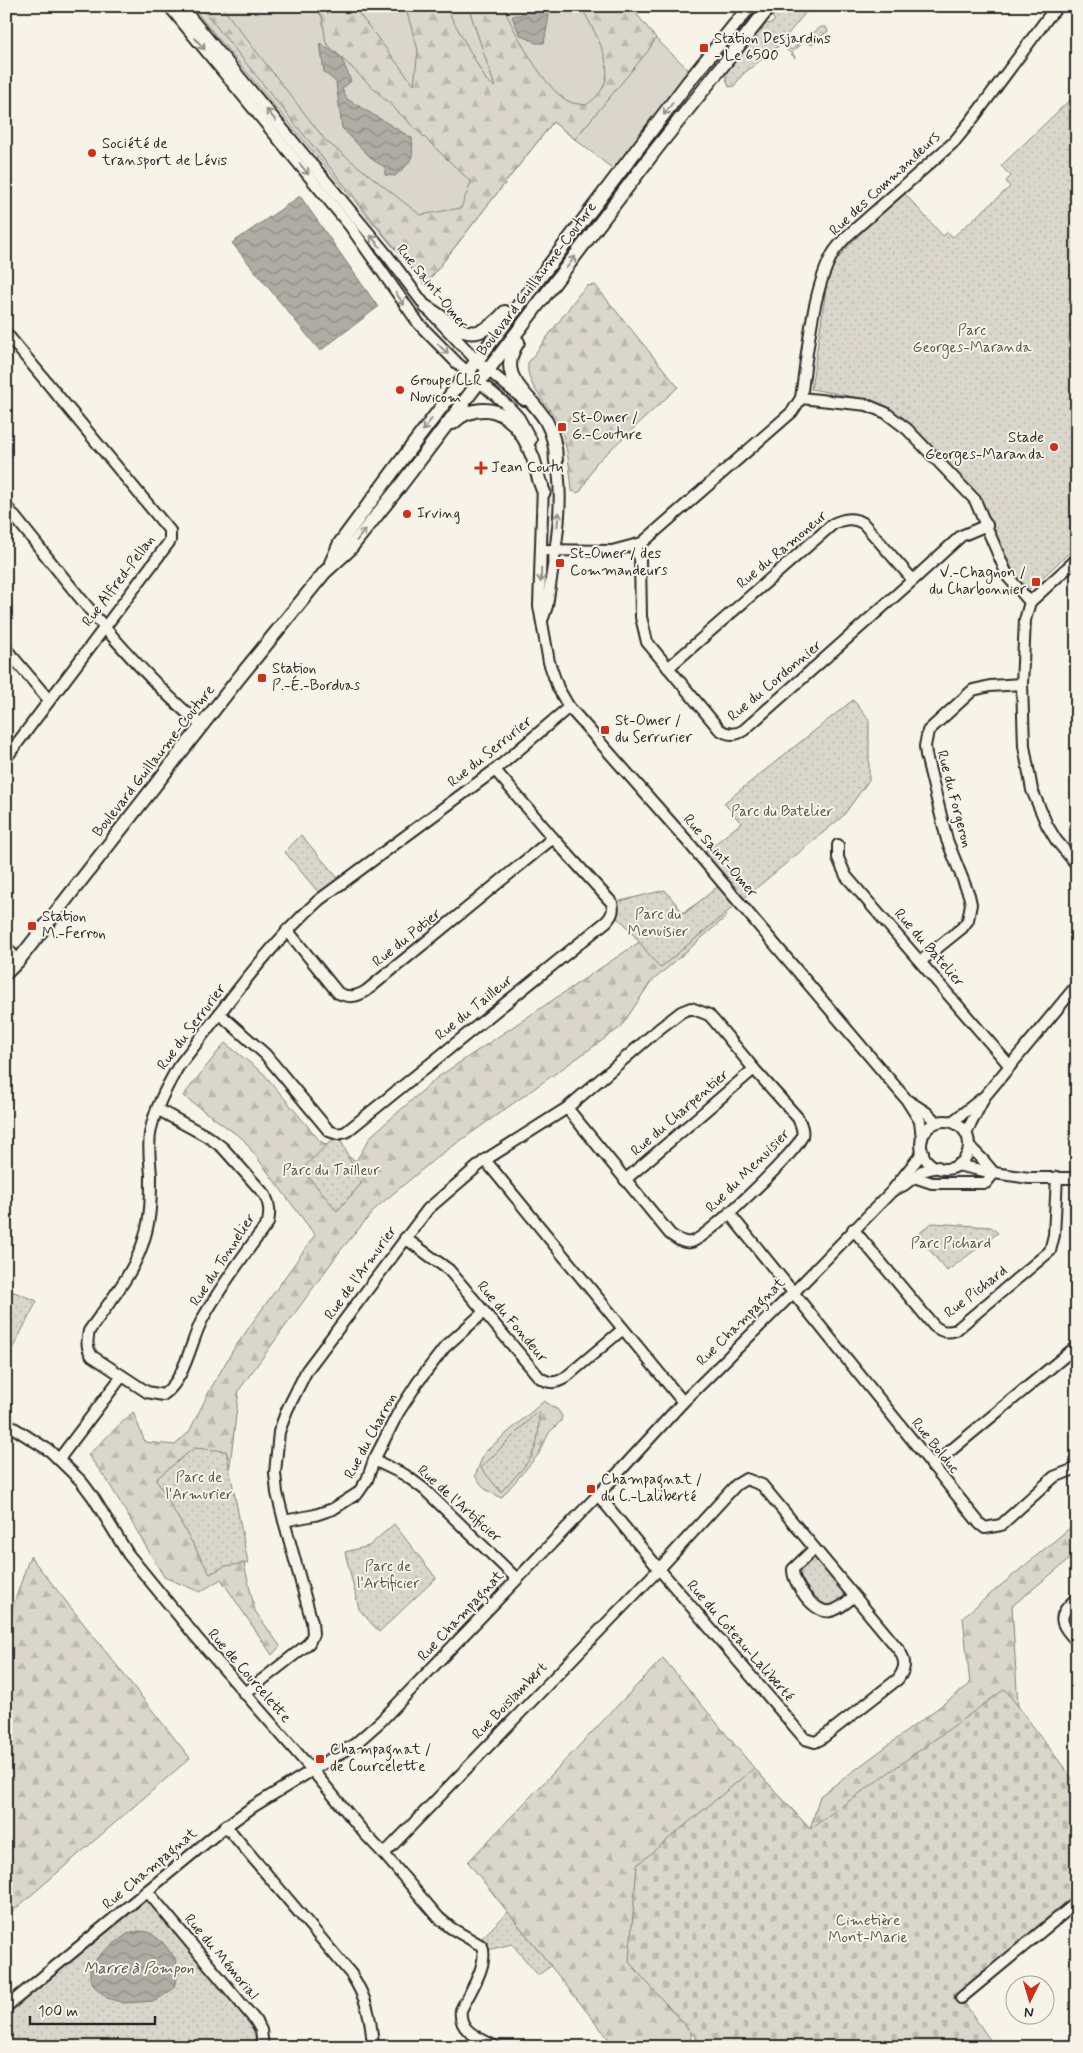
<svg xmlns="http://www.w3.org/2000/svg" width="1083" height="2053" font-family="Mynerve,sans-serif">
	<defs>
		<pattern id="forest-firs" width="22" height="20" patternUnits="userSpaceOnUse" patternTransform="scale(1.25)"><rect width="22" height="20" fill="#dad6cc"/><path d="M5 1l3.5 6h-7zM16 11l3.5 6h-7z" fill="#bbb8af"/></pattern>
		<pattern id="cemetery-stones" width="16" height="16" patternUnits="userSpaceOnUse" patternTransform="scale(1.25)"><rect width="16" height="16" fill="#dad6cc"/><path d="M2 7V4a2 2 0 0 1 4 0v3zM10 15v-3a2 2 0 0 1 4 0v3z" fill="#bbb8af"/></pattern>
		<pattern id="park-dots" width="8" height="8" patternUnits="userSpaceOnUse" patternTransform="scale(1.25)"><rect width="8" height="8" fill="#dad6cc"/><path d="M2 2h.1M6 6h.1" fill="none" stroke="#bbb8af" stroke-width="1.8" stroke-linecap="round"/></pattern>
		<pattern id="water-waves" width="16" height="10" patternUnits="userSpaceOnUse" patternTransform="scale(1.25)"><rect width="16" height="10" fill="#afaca4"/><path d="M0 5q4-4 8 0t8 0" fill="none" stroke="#8f8c86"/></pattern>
	</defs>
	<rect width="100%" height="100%" fill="#f7f3e8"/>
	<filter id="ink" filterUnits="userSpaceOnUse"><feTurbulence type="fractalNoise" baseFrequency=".02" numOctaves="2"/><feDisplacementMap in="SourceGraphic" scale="10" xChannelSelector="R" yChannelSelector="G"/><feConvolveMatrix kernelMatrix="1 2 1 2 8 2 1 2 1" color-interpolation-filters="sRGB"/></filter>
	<g filter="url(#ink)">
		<polygon fill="#dad6cc" stroke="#82807c" points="191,6 624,6 636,20 690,71 613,169 553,122 425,285"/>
		<g fill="url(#forest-firs)" stroke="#82807c">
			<path d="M 200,6 L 221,6 L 326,141 L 420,215 L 461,208 L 471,182 L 326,43 L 322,17 L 315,6 L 353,6 L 414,85 L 418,50 L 405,6 L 445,6 L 486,80 L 495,87 L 468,6 L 503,6 C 513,30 545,90 568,101 C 573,104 581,104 586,105 C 627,79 597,38 581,6 L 630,6 L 656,38 L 648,51 L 575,139 L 553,122 L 425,285 Z"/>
			<path d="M 595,285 L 678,387 L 596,463 L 581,491 L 577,493 L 572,491 C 570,470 568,450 561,429 C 553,407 525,388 528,363 L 580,293 L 587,286 Z"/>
			<polygon points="711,894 727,916 650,983 621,1027 436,1158 377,1207 340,1251 239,1390 227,1490 255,1611 280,1646 272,1655 221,1579 200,1592 164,1577 107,1480 88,1455 133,1412 145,1442 175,1445 189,1432 210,1390 233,1350 315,1235 243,1139 183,1096 225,1043 264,1074 320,1141 356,1161 371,1136 438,1077"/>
			<polygon points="544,1401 558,1410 562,1416 561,1421 549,1433 538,1455 501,1498 485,1489 475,1476 484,1453"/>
			<polygon points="1077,1522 1077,1553 1012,1606 1018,1707 696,2010 689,2047 615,2047 468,1862 663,1658 754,1768 810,1829 820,1796 970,1684 963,1617"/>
			<polygon points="30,1556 190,1758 6,1917 6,1627"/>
		</g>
		<polygon fill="url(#cemetery-stones)" stroke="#82807c" points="1005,1689 1077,1785 1077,1902 961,1998 995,2047 704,2047 629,1962 637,1865 754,1768 810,1829"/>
		<g fill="url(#park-dots)" stroke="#82807c">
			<polygon points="783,6 811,6 783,40 791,50 821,27 826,27 828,31 811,45 807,40 792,52 795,58 781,44 743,74 734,86 729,87 726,78 727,72 766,24 772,23 775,20 772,17"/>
			<path d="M 1077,93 L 1077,546 L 1024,594 L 979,499 L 905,419 L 865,399 L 811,389 L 828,276 C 845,241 877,219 905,194 L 943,236 L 948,232 L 953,237 L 1010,187 L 1006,181 L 1011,176 L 1001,166 Z"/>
			<polygon points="853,700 869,720 869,780 843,816 660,968 624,923 612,915 612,903 665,890 684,914 722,883 700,856 741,823 724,803"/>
			<polygon points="301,835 342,883 322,897 285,852"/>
			<polygon points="338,1134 361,1184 337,1211 302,1169"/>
			<polygon points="932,1223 991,1227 998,1233 947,1271 917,1235"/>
			<polygon points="6,1289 37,1301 6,1361"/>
			<path d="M 537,1412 L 539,1413 C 539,1424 539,1437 535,1448 C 530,1464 512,1479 501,1492 L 481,1468 Z"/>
			<polygon points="194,1448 226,1451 248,1563 225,1566 210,1574 156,1479"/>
			<polygon points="394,1524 436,1578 379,1632 359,1609 345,1552 369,1546"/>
			<polygon points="814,1549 854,1597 837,1608 816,1607 793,1569"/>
			<polygon points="151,1897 255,2029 257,2047 6,2047 6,2013"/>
			<polygon points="508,1912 551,1966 538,1975 512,1944 484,1951 478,1942"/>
		</g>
		<g fill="url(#water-waves)" stroke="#7a7874">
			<polygon points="535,6 545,6 550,10 544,43 535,43 533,41 520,35 512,17 515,15 520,15"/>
			<path d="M 320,43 L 341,57 L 351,81 L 342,89 L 347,99 L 412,138 C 414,160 412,161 395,176 L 385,175 L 385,167 L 374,161 L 342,128 L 336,82 L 324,72 Z"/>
			<polygon points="300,196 378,307 320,351 232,243"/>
			<polygon points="139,1931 149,1932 163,1943 175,1958 179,1973 173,1989 155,2001 124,2003 107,1998 95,1987 90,1978 90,1966 102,1953 127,1934"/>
		</g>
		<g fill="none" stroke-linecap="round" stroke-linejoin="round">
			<g stroke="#2b2b2b" stroke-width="14">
				<g id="minor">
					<polyline points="169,6 350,226 419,324 457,363 508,406 519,418 531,440"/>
					<polyline points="181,6 387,255 426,307 477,361 524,400"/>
					<polyline points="6,333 170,531 170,541 6,758"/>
					<polyline points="801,398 867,405 886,413 907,429 975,500 1008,577 1030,602"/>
					<polyline points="543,485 539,606 549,662 558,688 569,707 688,842 906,1099 920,1121 922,1139"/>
					<path d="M 6,506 C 68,582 127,663 202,726"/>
					<path d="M 635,546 L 640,559 L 641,617 L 647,642 L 719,729 C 727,735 735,736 744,730 L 913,580 L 961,536 L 987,525"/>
					<path d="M 542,550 L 612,551 L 642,543 L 792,412 L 801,398 C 807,356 812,292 832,255 C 835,249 841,243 846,237 L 954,142 L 971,121 L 1049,16 L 1059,6"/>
					<polyline points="1077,559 1030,602 1025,620 1022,684 1024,746 1032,790 1047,825 1056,840 1077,865"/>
					<path d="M 543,618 L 547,606 C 553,562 567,499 555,456"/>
					<polyline points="6,649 49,700"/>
					<path d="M 668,668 L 833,524 C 843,519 852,517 863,523 L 913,580"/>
					<polyline points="838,845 838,858 846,876 1010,1066"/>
					<path d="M 287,930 L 338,993 C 349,998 356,997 366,991 L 553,838"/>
					<polyline points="6,947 18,961"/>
					<polyline points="921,961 962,928 968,920 971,904 969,895 947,840 926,755 925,746 928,731 973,690 990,686 1022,684"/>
					<path d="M 220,1014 L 265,1054 L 329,1131 L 338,1134 L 346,1132 L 607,921 C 612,915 614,911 612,903 L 553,838 L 495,770"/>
					<polyline points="910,1102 927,1113 936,1122"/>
					<path d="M 157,1109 L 210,1138 L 223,1148 L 265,1195 C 270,1205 270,1212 268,1223 C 245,1253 222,1285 203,1318 C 190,1342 186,1379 163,1395 L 147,1392 L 92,1356 C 86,1347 87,1341 89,1331 C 110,1301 136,1271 145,1236 C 151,1216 151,1196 151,1175 C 150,1161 148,1148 150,1134 C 154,1110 166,1088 178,1067 C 223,1010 265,949 319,900 L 495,770 L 569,707"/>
					<circle cx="945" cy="1145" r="24"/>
					<polyline points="952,1122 985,1096 1077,985"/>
					<polyline points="966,1133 983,1100"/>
					<polyline points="969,1146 983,1160 994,1173"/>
					<polyline points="485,1160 683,1402"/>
					<polyline points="957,1165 994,1173 1029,1178 1077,1178"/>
					<polyline points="914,1177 932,1183 986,1183 994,1173"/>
					<polyline points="625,1180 754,1069"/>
					<polyline points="894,1190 904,1185 922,1171 938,1167"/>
					<polyline points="729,1213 980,1524 985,1528 1001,1525 1054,1477 1077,1468"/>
					<path d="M 853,1229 L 934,1326 C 942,1332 947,1333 956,1330 L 1050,1251 L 1054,1235 L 1057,1177"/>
					<path d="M 405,1238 L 449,1270 L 539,1377 C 549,1384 556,1384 566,1377 L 623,1329"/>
					<path d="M 6,1423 L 50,1451 L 81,1481 L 93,1497 L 128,1554 L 196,1637 L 313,1771 L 365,1834 L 384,1854 L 439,1918 L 451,1928 L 482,1946 C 489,1965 469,1993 461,2010 C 458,2032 480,2038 496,2047"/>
					<polyline points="59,1459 122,1376"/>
					<polyline points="374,1460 405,1475 424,1489 517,1579"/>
					<polyline points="932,1466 1077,1346"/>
					<polyline points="284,1521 315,1515 333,1509 358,1493 367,1480 374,1460 398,1413 418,1382 445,1347 484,1312"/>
					<path d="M 814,1549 L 793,1569 C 792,1583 815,1615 831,1611 C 839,1610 847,1601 854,1597"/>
					<path d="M 1077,1598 C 1055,1617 1060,1623 1077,1642"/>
					<path d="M 244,1694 L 303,1648 L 309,1643 L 313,1634 L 312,1622 L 284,1521 L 277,1493 L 275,1473 L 279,1432 L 287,1410 L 307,1370 L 428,1209 L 485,1160 L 567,1108 L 659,1029 L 681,1012 L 691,1008 L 709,1015 L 716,1023 L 754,1069 L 798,1118 C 800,1123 804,1129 802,1136 C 799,1150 705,1240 691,1242 C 683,1244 676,1238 670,1234 L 567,1108"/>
					<path d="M 226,1826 L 351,1974 C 367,1998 371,2018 373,2047"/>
					<path d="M 384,1854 L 659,1569 L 736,1485 L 746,1479 L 762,1485 L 899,1650 C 906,1661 906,1668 898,1679 L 821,1739 L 815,1742 L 805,1739 L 659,1569 L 598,1495"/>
					<polyline points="147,1891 255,2020 261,2030 263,2047"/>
					<polyline points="961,1998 1077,1902"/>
					<polyline points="6,2007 226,1826 254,1806 355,1744 381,1721 598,1495 683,1402 793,1293 891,1192 923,1152"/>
				</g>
			</g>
			<g stroke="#2b2b2b" stroke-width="16">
				<g id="major">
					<path d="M 426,307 C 459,326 470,351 505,312"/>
					<path d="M 518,342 C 494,378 530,393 546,421 C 554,435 556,447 556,462"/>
					<path d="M 453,423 C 462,414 471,410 484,410 C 510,410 525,437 533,458 C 537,469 538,481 544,492"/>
					<polyline points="331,563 340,543 412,446 689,81 750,6"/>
					<polyline points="6,973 18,961 238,679 325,572 349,550 400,486 657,148 770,6"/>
				</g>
			</g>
			<use href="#minor" stroke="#f7f3e8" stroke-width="10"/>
			<use href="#major" stroke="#f7f3e8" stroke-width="12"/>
		</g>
		<defs><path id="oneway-shaft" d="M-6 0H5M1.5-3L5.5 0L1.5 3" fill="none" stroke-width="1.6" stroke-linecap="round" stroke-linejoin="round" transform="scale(1.25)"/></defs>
		<g stroke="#918f8a">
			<use href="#oneway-shaft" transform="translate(200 44) rotate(50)"/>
			<use href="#oneway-shaft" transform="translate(668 109) rotate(127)"/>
			<use href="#oneway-shaft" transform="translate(271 115) rotate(-130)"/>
			<use href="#oneway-shaft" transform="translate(304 169) rotate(51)"/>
			<use href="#oneway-shaft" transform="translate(375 241) rotate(-130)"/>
			<use href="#oneway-shaft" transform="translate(571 262) rotate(-53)"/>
			<use href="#oneway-shaft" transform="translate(400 299) rotate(56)"/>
			<use href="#oneway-shaft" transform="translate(443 349) rotate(45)"/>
			<use href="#oneway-shaft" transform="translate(427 425) rotate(127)"/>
			<use href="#oneway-shaft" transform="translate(558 519) rotate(-85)"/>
			<use href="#oneway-shaft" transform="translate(361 535) rotate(-52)"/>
			<use href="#oneway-shaft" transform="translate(541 575) rotate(92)"/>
		</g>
	</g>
	<g fill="#c8321e" stroke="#f7f3e8" stroke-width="2">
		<rect x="699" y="43" width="10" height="10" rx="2.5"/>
		<circle cx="92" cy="153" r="5"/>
		<circle cx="400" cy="390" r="5"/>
		<rect x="557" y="422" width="10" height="10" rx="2.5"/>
		<circle cx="1054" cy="447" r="5"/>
		<path d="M478.5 460.5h5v5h5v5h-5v5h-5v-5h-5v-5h5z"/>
		<circle cx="407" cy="514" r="5"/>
		<rect x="555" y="558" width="10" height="10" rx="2.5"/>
		<rect x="1031" y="577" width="10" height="10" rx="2.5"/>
		<rect x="257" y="673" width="10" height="10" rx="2.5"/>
		<rect x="600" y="725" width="10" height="10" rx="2.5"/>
		<rect x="27" y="921" width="10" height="10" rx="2.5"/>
		<rect x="586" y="1484" width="10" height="10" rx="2.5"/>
		<rect x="315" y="1754" width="10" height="10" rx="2.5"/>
	</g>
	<g text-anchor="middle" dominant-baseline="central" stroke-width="4" stroke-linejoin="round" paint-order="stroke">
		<g font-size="15" fill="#2b2b2b" stroke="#f7f3e8" text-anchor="start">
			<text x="714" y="39">Station Desjardins<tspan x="714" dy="17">- Le 6500</tspan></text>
			<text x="102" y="144">Société de<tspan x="102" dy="17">transport de Lévis</tspan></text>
			<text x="410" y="381">Groupe CLR<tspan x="410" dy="17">Novicom</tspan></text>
			<text x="572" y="418">St-Omer /<tspan x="572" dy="17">G.-Couture</tspan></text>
			<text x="1044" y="438" text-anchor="end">Stade<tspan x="1044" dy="17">Georges-Maranda</tspan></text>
			<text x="491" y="468">Jean Coutu</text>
			<text x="417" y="514">Irving</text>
			<text x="570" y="554">St-Omer / des<tspan x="570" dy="17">Commandeurs</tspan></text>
			<text x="1026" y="573" text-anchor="end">V.-Chagnon /<tspan x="1026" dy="17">du Charbonnier</tspan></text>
			<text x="272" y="669">Station<tspan x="272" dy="17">P.-É.-Borduas</tspan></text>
			<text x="615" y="721">St-Omer /<tspan x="615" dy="17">du Serrurier</tspan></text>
			<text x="42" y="917">Station<tspan x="42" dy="17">M.-Ferron</tspan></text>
			<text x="601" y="1480">Champagnat /<tspan x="601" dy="17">du C.-Laliberté</tspan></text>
			<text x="330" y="1750">Champagnat /<tspan x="330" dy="17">de Courcelette</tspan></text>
		</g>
		<g font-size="15" fill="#2b2b2b" stroke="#f7f3e8">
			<text transform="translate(885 184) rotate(-43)">Rue des Commandeurs</text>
			<text transform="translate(537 279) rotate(-53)">Boulevard Guillaume-Couture</text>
			<text transform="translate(432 287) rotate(51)">Rue Saint-Omer</text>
			<text transform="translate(782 550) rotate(-40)">Rue du Ramoneur</text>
			<text transform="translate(119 581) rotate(-53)">Rue Alfred-Pellan</text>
			<text transform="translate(775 681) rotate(-40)">Rue du Cordonnier</text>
			<text transform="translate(490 752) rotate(-39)">Rue du Serrurier</text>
			<text transform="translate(154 761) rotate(-52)">Boulevard Guillaume-Couture</text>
			<text transform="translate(954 799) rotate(75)">Rue du Forgeron</text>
			<text transform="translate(720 856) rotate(49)">Rue Saint-Omer</text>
			<text transform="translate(407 938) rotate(-39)">Rue du Potier</text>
			<text transform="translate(929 948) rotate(49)">Rue du Batelier</text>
			<text transform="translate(474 1008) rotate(-39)">Rue du Tailleur</text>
			<text transform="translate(192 1027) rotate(-53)">Rue du Serrurier</text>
			<text transform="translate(680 1113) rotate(-41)">Rue du Charpentier</text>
			<text transform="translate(748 1171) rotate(-45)">Rue du Menuisier</text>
			<text transform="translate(223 1260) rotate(-57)">Rue du Tonnelier</text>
			<text transform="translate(361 1273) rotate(-54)">Rue de l'Armurier</text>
			<text transform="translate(976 1292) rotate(-38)">Rue Pichard</text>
			<text transform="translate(512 1322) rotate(50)">Rue du Fondeur</text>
			<text transform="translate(741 1322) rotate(-45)">Rue Champagnat</text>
			<text transform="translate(371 1436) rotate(-62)">Rue du Charron</text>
			<text transform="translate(935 1446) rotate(51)">Rue Bolduc</text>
			<text transform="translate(459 1504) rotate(42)">Rue de l'Artificier</text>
			<text transform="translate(461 1616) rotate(-47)">Rue Champagnat</text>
			<text transform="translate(740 1641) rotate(49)">Rue du Coteau-Laliberté</text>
			<text transform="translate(249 1676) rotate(49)">Rue de Courcelette</text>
			<text transform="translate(510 1701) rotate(-46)">Rue Boislambert</text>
			<text transform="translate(150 1869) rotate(-40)">Rue Champagnat</text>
			<text transform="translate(221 1957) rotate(50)">Rue du Mémorial</text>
		</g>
		<g font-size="15" fill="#575653" stroke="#f7f3e8">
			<text x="972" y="331">Parc<tspan x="972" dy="17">Georges-Maranda</tspan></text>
			<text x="782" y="812">Parc du Batelier</text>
			<text x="658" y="915">Parc du<tspan x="658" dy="17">Menuisier</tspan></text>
			<text x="331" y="1171">Parc du Tailleur</text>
			<text x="951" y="1244">Parc Pichard</text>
			<text x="199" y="1478">Parc de<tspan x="199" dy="17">l'Armurier</tspan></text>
			<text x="388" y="1567">Parc de<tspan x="388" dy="17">l'Artificier</tspan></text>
			<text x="868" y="1921">Cimetière<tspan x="868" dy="17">Mont-Marie</tspan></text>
		</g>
		<g font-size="16" font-style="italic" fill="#53524f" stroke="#f7f3e8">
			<text x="139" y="1968">Marre à Pompon</text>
		</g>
	</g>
	<rect width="1083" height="2053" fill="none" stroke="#f7f3e8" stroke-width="25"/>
	<rect x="12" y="12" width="1058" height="2028" fill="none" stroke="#2b2b2b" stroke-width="2" filter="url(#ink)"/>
	<g transform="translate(1030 2000) rotate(185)"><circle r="24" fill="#f7f3e8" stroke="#a5a39c"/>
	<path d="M0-4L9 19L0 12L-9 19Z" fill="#c8321e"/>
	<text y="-8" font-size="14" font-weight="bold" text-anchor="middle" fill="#2b2b2b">N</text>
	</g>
	<path d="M30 2016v8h125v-8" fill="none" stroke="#2b2b2b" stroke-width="2.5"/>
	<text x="38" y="2016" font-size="15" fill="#2b2b2b" stroke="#f7f3e8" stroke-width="4" paint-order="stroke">100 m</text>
</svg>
